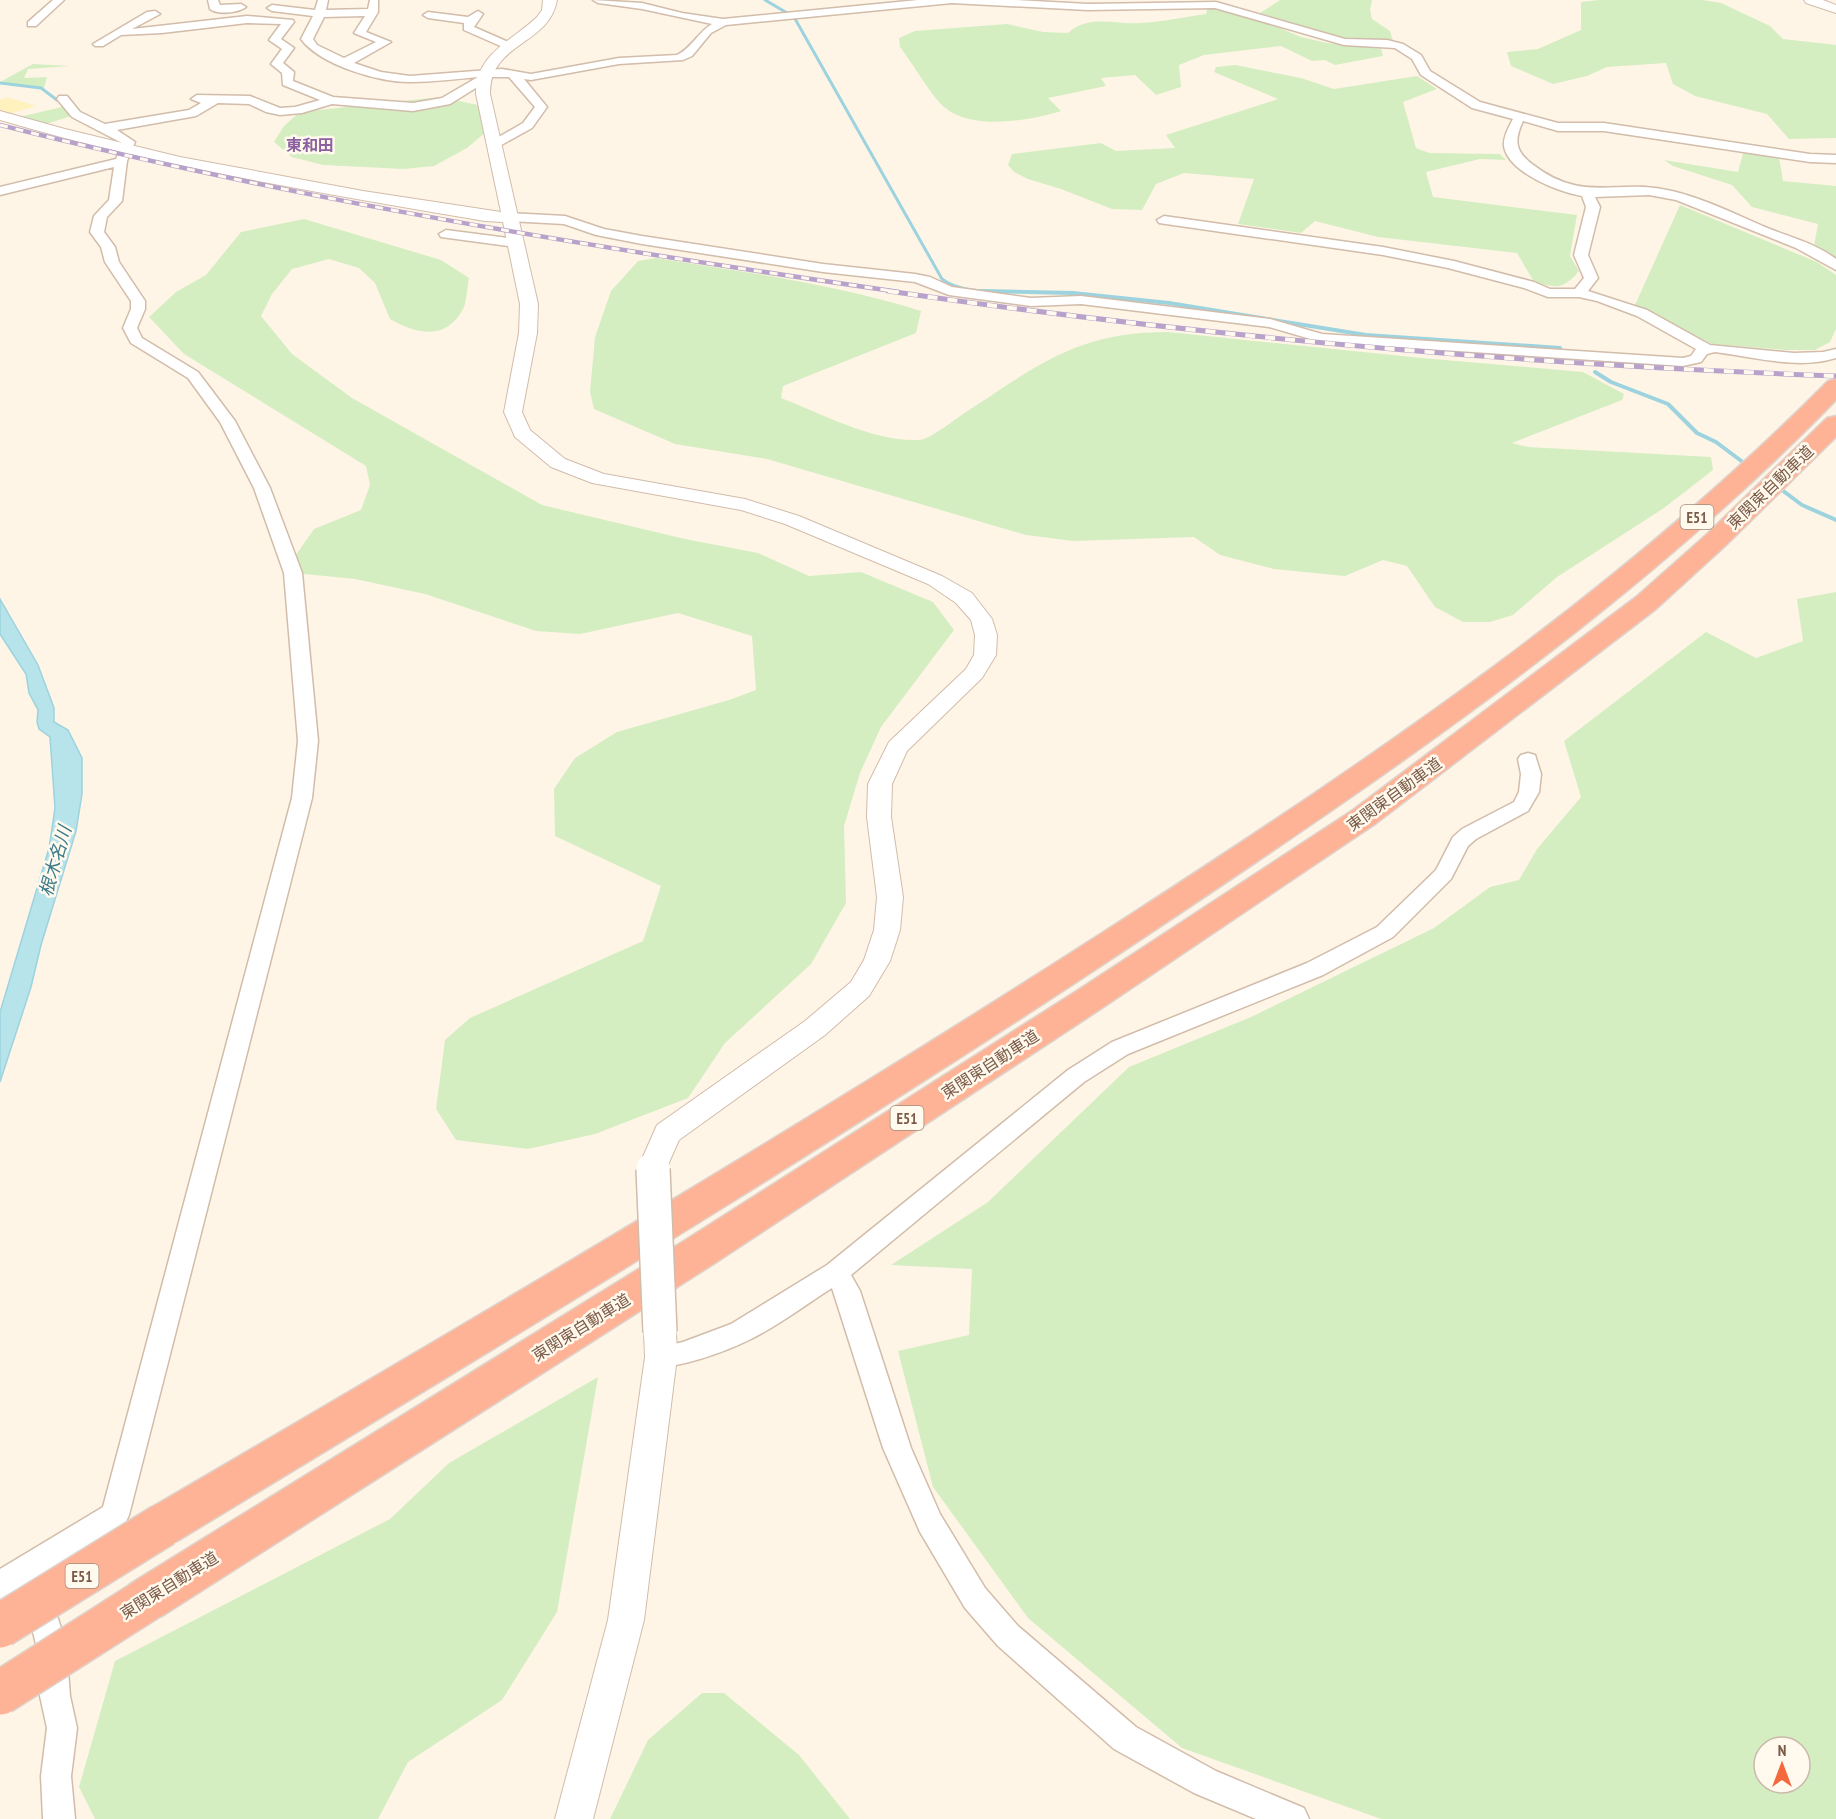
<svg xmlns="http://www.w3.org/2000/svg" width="1836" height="1819" font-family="'PT Sans Narrow','Noto Sans JP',sans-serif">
	<rect width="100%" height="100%" fill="#fff5e6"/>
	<g fill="#d4eec2" fill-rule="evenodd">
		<polygon points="1280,0 1372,0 1370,10 1372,19 1390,31 1393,41 1347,40 1310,31 1260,13"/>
		<polygon points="1599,0 1703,0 1721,3 1770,26 1783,39 1836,45 1836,138 1789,139 1767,114 1695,96 1673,84 1666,63 1607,67 1587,76 1553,84 1511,66 1507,52 1538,49 1581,30 1581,2"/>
		<path d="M 1216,8 L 1256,18 L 1301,37 L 1327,43 L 1381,49 L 1383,56 L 1335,65 L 1325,60 L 1312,61 L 1281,46 L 1204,55 L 1179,65 L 1181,87 L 1156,95 L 1135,75 L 1101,78 L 1106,86 L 1048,98 L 1061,111 C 1029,121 972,131 944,107 C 932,97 911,61 900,47 L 899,38 L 915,31 L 1007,24 L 1043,32 L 1068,33 C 1089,14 1114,25 1140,23 C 1162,22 1184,17 1206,14 L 1207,10 Z"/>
		<polygon points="33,64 70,66 28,69 24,78 47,77 44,88 7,84 0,82"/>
		<path d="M 1235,65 L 1301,78 L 1334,89 L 1417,76 L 1437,89 L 1403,102 L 1416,148 L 1429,153 L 1500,154 L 1506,160 L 1480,159 L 1426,172 L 1433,197 L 1577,215 L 1570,256 L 1579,271 C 1563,290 1557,288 1534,282 L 1517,253 L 1378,237 L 1315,221 L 1301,233 L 1238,224 L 1254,179 L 1184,173 L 1156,184 L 1142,210 L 1112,209 L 1061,189 L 1028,179 L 1014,172 L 1008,165 L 1012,154 L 1101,143 L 1116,151 L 1175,148 L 1166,135 L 1278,99 L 1214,72 L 1216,67 Z"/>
		<polygon points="440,97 492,108 486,132 467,148 434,166 404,169 323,165 292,157 274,142 284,126 300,112"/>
		<polygon points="62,107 71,116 43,125 19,117"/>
		<polygon points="1744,150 1779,157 1783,181 1836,186 1836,261 1814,246 1818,224 1752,207 1732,185 1673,166 1664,160 1738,172"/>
		<polygon points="1680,205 1817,262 1836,275 1836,329 1830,342 1815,350 1786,350 1712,344 1635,305"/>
		<path d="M 304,219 L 441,260 L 469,278 C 467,287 467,299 464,307 C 447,341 418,335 390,319 L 375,283 L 359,268 L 329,259 L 292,269 L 272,294 L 261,316 L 292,354 L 352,398 L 542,505 L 685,539 L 758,553 L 809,576 L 861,572 L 933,602 L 954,630 L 881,727 L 860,773 L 844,826 L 846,903 L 811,964 L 725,1043 L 688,1098 L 595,1134 L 528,1149 L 456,1140 L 436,1109 L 445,1040 L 470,1018 L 643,941 L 661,886 L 555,836 L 554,789 L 575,758 L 617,732 L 729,700 L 756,690 L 752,636 L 678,613 L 580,634 L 536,631 L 425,594 L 355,579 L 284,572 L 314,529 L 361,510 L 370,485 L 366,466 L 184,354 L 149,317 L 176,292 L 206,275 L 241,232 Z"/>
		<path d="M 656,258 C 745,272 835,284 921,311 L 916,333 L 783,386 L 781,398 C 822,414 874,442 919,440 C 930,440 959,416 969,410 C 1041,363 1079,332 1168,332 L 1422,358 L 1583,372 L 1624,394 L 1622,400 L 1512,443 L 1528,447 L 1711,457 L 1713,470 L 1664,508 L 1557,577 L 1513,615 L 1490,622 L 1463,622 L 1435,607 L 1407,566 L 1383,560 L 1345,576 L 1274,569 L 1220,555 L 1194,537 L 1073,541 L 1026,535 L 767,459 L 675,444 L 594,409 L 590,392 L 595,337 L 611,291 L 638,261 Z"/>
		<path d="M 1836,592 L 1836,1819 L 1381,1819 L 1182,1748 L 1028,1618 L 933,1487 L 898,1351 L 969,1335 L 972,1269 L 891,1265 L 988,1202 L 1129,1067 L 1251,1017 L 1434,928 L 1490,887 L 1519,880 L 1537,849 L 1581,797 L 1564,741 L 1706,632 L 1756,658 L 1803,641 L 1797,599 ZM 1764,1747 L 1800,1747 L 1800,1783 L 1764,1783 Z"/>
		<polygon points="598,1377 557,1612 502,1700 408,1762 378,1819 95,1819 79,1787 115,1661 390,1519 449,1463"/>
		<polygon points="702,1693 724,1693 799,1755 850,1819 610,1819 648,1740"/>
	</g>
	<polygon fill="#fff2bf" points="7,97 36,106 9,114 0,112 0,100"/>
	<polygon fill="#b7e3eb" stroke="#9cd3de" stroke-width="1.5" points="0,599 38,665 54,708 54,722 68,730 82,758 82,794 76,831 41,945 31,987 0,1082 0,1012 49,848 55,808 50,737 39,729 37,722 38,710 29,693 26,674 0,634"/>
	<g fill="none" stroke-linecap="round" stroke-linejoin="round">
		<g stroke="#9cd3de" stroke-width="3">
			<path d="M 765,0 L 794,17 L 942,279 C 956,290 979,291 997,292"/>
			<polyline points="0,83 41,88 57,100"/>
		</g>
		<g stroke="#9cd3de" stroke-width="4">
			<polyline points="982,291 1073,293 1169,303 1366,335 1560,348"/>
			<polyline points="1595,372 1611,382 1668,404 1697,433 1716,442 1748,466"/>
			<polyline points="1778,487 1802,505 1836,520"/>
		</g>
		<g stroke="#d2bcaa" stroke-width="3">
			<g id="minor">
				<polygon points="53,0 64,0 36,26 28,26 28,22"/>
				<path d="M 208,0 L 218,0 L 220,5 L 241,4 L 246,7 C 238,13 218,15 210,9 Z"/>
				<path d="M 318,0 L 328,0 L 326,10 L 368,9 L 370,0 L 378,0 L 378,12 L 366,32 L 391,42 L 354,63 L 381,72 L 410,76 L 502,69 L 531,74 L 619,58 L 677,55 C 692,48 698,32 712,24 L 642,9 L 598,3 L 593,0 L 642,3 L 682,13 L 723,19 L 918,0 L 1015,0 L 1088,4 L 1216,2 L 1345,39 L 1387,40 L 1403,44 L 1421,55 L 1430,71 L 1480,102 L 1558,123 L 1604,123 L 1810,154 L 1836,155 L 1836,163 L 1810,162 L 1604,131 L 1558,131 L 1523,121 C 1514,140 1515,151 1532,164 C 1585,205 1616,177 1672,191 C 1705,199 1735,214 1765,227 C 1789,237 1815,243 1836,259 L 1836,270 L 1796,248 L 1676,200 L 1649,195 L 1595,197 L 1600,207 L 1588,255 L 1598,278 L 1588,291 L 1647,310 L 1710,345 L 1794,353 L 1823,352 L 1836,349 L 1836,358 C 1798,370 1754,357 1715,352 L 1707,354 L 1701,362 L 1683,366 L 1321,342 L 1269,327 L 1081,304 L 1031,306 L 949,295 L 915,282 L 823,272 L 642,244 L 596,235 L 564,224 L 509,221 L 502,217 L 509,213 L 565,216 L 604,229 L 642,236 L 823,264 L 915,274 L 930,277 L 952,287 L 1031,298 L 1081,296 L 1270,319 L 1322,334 L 1683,358 L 1691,356 L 1696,349 L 1637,316 L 1597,301 L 1579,297 L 1548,297 L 1524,288 L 1448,268 L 1383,255 L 1159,223 L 1157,220 L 1164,216 L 1383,247 L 1454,261 L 1534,282 L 1550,289 L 1575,289 L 1584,278 L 1574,255 L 1586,207 L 1582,196 C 1560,192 1508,173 1504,146 C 1503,137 1509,127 1513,119 L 1472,108 L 1421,75 L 1412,59 L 1395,48 L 1344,45 L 1215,8 L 1088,10 L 952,3 L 726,25 L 711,33 L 692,56 L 683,60 L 619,64 L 531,80 L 524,79 L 547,107 L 532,128 L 494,149 L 490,148 L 488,145 L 490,142 L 523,123 L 535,107 L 509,77 L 487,77 L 487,81 L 450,104 L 413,111 L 332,104 L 302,113 L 280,115 L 266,112 L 249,104 L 218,103 L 196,116 L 117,130 L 135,142 L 127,161 L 122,201 L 107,217 L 104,232 L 115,247 L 119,262 L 145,301 L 145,309 L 137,328 L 142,338 L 198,372 L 235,421 L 270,488 L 302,573 L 318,741 L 312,798 L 129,1515 L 125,1524 L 0,1599 L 0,1569 L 103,1507 L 292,798 L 298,741 L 284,573 L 254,488 L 220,422 L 188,378 L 131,343 L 123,328 L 131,309 L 131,301 L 105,262 L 101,247 L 90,232 L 94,216 L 109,200 L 114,167 L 0,195 L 0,187 L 116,159 L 122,143 L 72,117 L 57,99 L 59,96 L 67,96 L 80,112 L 105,124 L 189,110 L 201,103 L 191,99 L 197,95 L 250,96 L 280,108 L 295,107 L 320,100 L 283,85 L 282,73 L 271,64 L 282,49 L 269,40 L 281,24 L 247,23 L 162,33 L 121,35 L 103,46 L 95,46 L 93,44 L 147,12 L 155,11 L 160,14 L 132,29 L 247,16 L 293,20 L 294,22 L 281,39 L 294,48 L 283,63 L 294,72 L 293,81 L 333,97 L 413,103 L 442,98 L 478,77 C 456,79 434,82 412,82 C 380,83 320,65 301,39 L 313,16 L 272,11 L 267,8 L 272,5 L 315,10 ZM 365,16 L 354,33 L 376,42 L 344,58 L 317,45 L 313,39 L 324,17 Z"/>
				<polygon points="478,11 483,14 474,27 513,44 513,48 505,48 464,30 464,23 428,18 423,15 428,12 468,17"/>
				<polygon points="446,230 516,239 523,243 516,247 441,237 439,234"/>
				<path d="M 1528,753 L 1535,755 L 1541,774 L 1539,792 L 1528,811 L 1476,839 L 1468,846 L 1451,879 L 1393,937 L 1323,975 L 1128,1054 L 1084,1082 L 851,1275 L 860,1291 L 911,1448 L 940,1514 L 985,1588 L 1018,1626 L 1136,1727 L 1216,1771 L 1304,1808 L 1309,1819 L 1256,1819 L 1194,1793 L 1114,1749 L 998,1646 L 965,1608 L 920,1532 L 883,1448 L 832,1288 C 805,1305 778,1326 749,1340 C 729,1350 672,1372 652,1365 L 648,1357 L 652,1349 L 683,1342 L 731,1324 L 827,1265 L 1068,1070 L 1112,1042 L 1307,963 L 1377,927 L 1436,870 L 1453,837 L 1462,829 L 1514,802 L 1519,792 L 1521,774 L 1518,759 L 1521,755 Z"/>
				<polygon points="38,1583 48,1587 66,1644 70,1696 77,1728 71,1776 75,1819 43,1819 41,1776 47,1728 40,1696 36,1644 24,1597 28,1587"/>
			</g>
		</g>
		<g stroke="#d2bcaa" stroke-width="2">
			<g id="tertiary">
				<path d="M 543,0 L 557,0 C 549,46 489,42 490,94 L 538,304 L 537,333 L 522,412 L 530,430 L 565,459 L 604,474 L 745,499 L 799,516 L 942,576 L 972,593 L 992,619 L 997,635 L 996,655 L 982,678 L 907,751 L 892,784 L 891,817 L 903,897 L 900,930 L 890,961 L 869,996 L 825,1035 L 679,1140 L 663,1176 L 653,1180 L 643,1176 L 638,1168 L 657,1125 L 805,1021 L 851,982 L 864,960 L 874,930 L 877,897 L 867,817 L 868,784 L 889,742 L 966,669 L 974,655 L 975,635 L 971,620 L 956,603 L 928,584 L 785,524 L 741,510 L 592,483 L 551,467 L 515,437 L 504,412 L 519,333 L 520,304 L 503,222 L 485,221 C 322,193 159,167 0,120 L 0,111 L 65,129 L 180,157 L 363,191 L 501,212 L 476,94 C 475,54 512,41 537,17 L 542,10 Z"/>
				<polygon points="1804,0 1823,0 1836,5 1836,13 1806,3"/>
				<polygon points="660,1318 671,1322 676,1332 677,1357 644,1620 593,1819 555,1819 608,1620 645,1357 644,1332 649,1322"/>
			</g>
		</g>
		<g stroke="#ddd4cf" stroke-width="3">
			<g id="motorway">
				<path d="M 1836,379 L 1836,400 C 1636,606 1396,769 1158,928 C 838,1142 508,1340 179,1540 L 163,1546 L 147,1540 L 141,1525 L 147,1510 C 479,1316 810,1122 1133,913 C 1378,754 1621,590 1828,381 Z"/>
				<polygon points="1836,416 1836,437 1724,547 1656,609 1375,824 1099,1010 715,1263 162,1616 146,1622 130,1616 123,1600 130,1584 687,1239 1075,992 1353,810 1636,597 1706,535 1827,418"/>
			</g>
		</g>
		<use href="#minor" fill="#fff" fill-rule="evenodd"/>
		<use href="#tertiary" fill="#fff" fill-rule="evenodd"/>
		<use href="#motorway" fill="#ffb396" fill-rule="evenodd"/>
		<g stroke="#b8a2cb" stroke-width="4.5">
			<path id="rail-far1" d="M 0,125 C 296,200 597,248 899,292"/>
		</g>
		<g stroke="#b8a2cb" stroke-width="5">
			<path id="rail" d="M 888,291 C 1203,337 1519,364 1836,376"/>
		</g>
		<use href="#rail-far1" stroke="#fff9ee" stroke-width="3" stroke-dasharray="8" stroke-linecap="butt"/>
		<use href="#rail" stroke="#fff9ee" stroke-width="4" stroke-dasharray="10" stroke-linecap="butt"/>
		<g stroke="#d2bcaa" stroke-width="28" stroke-linecap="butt">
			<polyline id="tertiary-bridge-far1" points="653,1168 653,1170"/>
		</g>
		<g stroke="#d2bcaa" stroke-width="36" stroke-linecap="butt">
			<polyline id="tertiary-bridge" points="653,1169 660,1332"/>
		</g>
		<g stroke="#ddd4cf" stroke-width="46" stroke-linecap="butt">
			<g id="motorway-bridge">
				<polyline points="0,1626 163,1525"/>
				<polyline points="0,1693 146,1600"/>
			</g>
		</g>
		<use href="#tertiary-bridge-far1" stroke="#fff" stroke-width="26"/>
		<use href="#tertiary-bridge" stroke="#fff" stroke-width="33"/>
		<use href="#motorway-bridge" stroke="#ffb396" stroke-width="43"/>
	</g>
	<g text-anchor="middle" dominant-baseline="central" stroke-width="5" stroke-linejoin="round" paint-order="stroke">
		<g fill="#fff9ee" stroke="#a38a79" stroke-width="1.5">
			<rect x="1680.5" y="505" width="33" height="24" rx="4.5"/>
			<rect x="890.5" y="1106" width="33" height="24" rx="4.5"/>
			<rect x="65.5" y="1564" width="33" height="24" rx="4.5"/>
		</g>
		<g font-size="15" font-weight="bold" fill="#7b5a47">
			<text x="1697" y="517">E51</text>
			<text x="907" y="1118">E51</text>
			<text x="82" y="1576">E51</text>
		</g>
		<g font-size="16" font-weight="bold" fill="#8b629f" stroke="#fff9ee">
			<text x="310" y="145">東和田</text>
		</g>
		<g font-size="16" fill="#7b5a47" stroke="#fff9ee">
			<text transform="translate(1770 487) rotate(-44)">東関東自動車道</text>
			<text transform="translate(1394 794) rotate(-36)">東関東自動車道</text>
			<text transform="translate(990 1064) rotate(-33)">東関東自動車道</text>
			<text transform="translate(581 1327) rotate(-32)">東関東自動車道</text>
			<text transform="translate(169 1585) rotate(-32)">東関東自動車道</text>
		</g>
		<g font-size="18" font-style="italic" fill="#3b7b8a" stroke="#fff9ee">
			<text transform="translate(55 861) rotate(-74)">根木名川</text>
		</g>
	</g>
	<g transform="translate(1782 1765)"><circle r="28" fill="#fff9ee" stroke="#cab9ab" stroke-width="1.5"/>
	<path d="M0-4.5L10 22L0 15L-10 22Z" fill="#f5693e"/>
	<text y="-9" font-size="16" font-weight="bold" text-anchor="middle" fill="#7b5a47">N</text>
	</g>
</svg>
